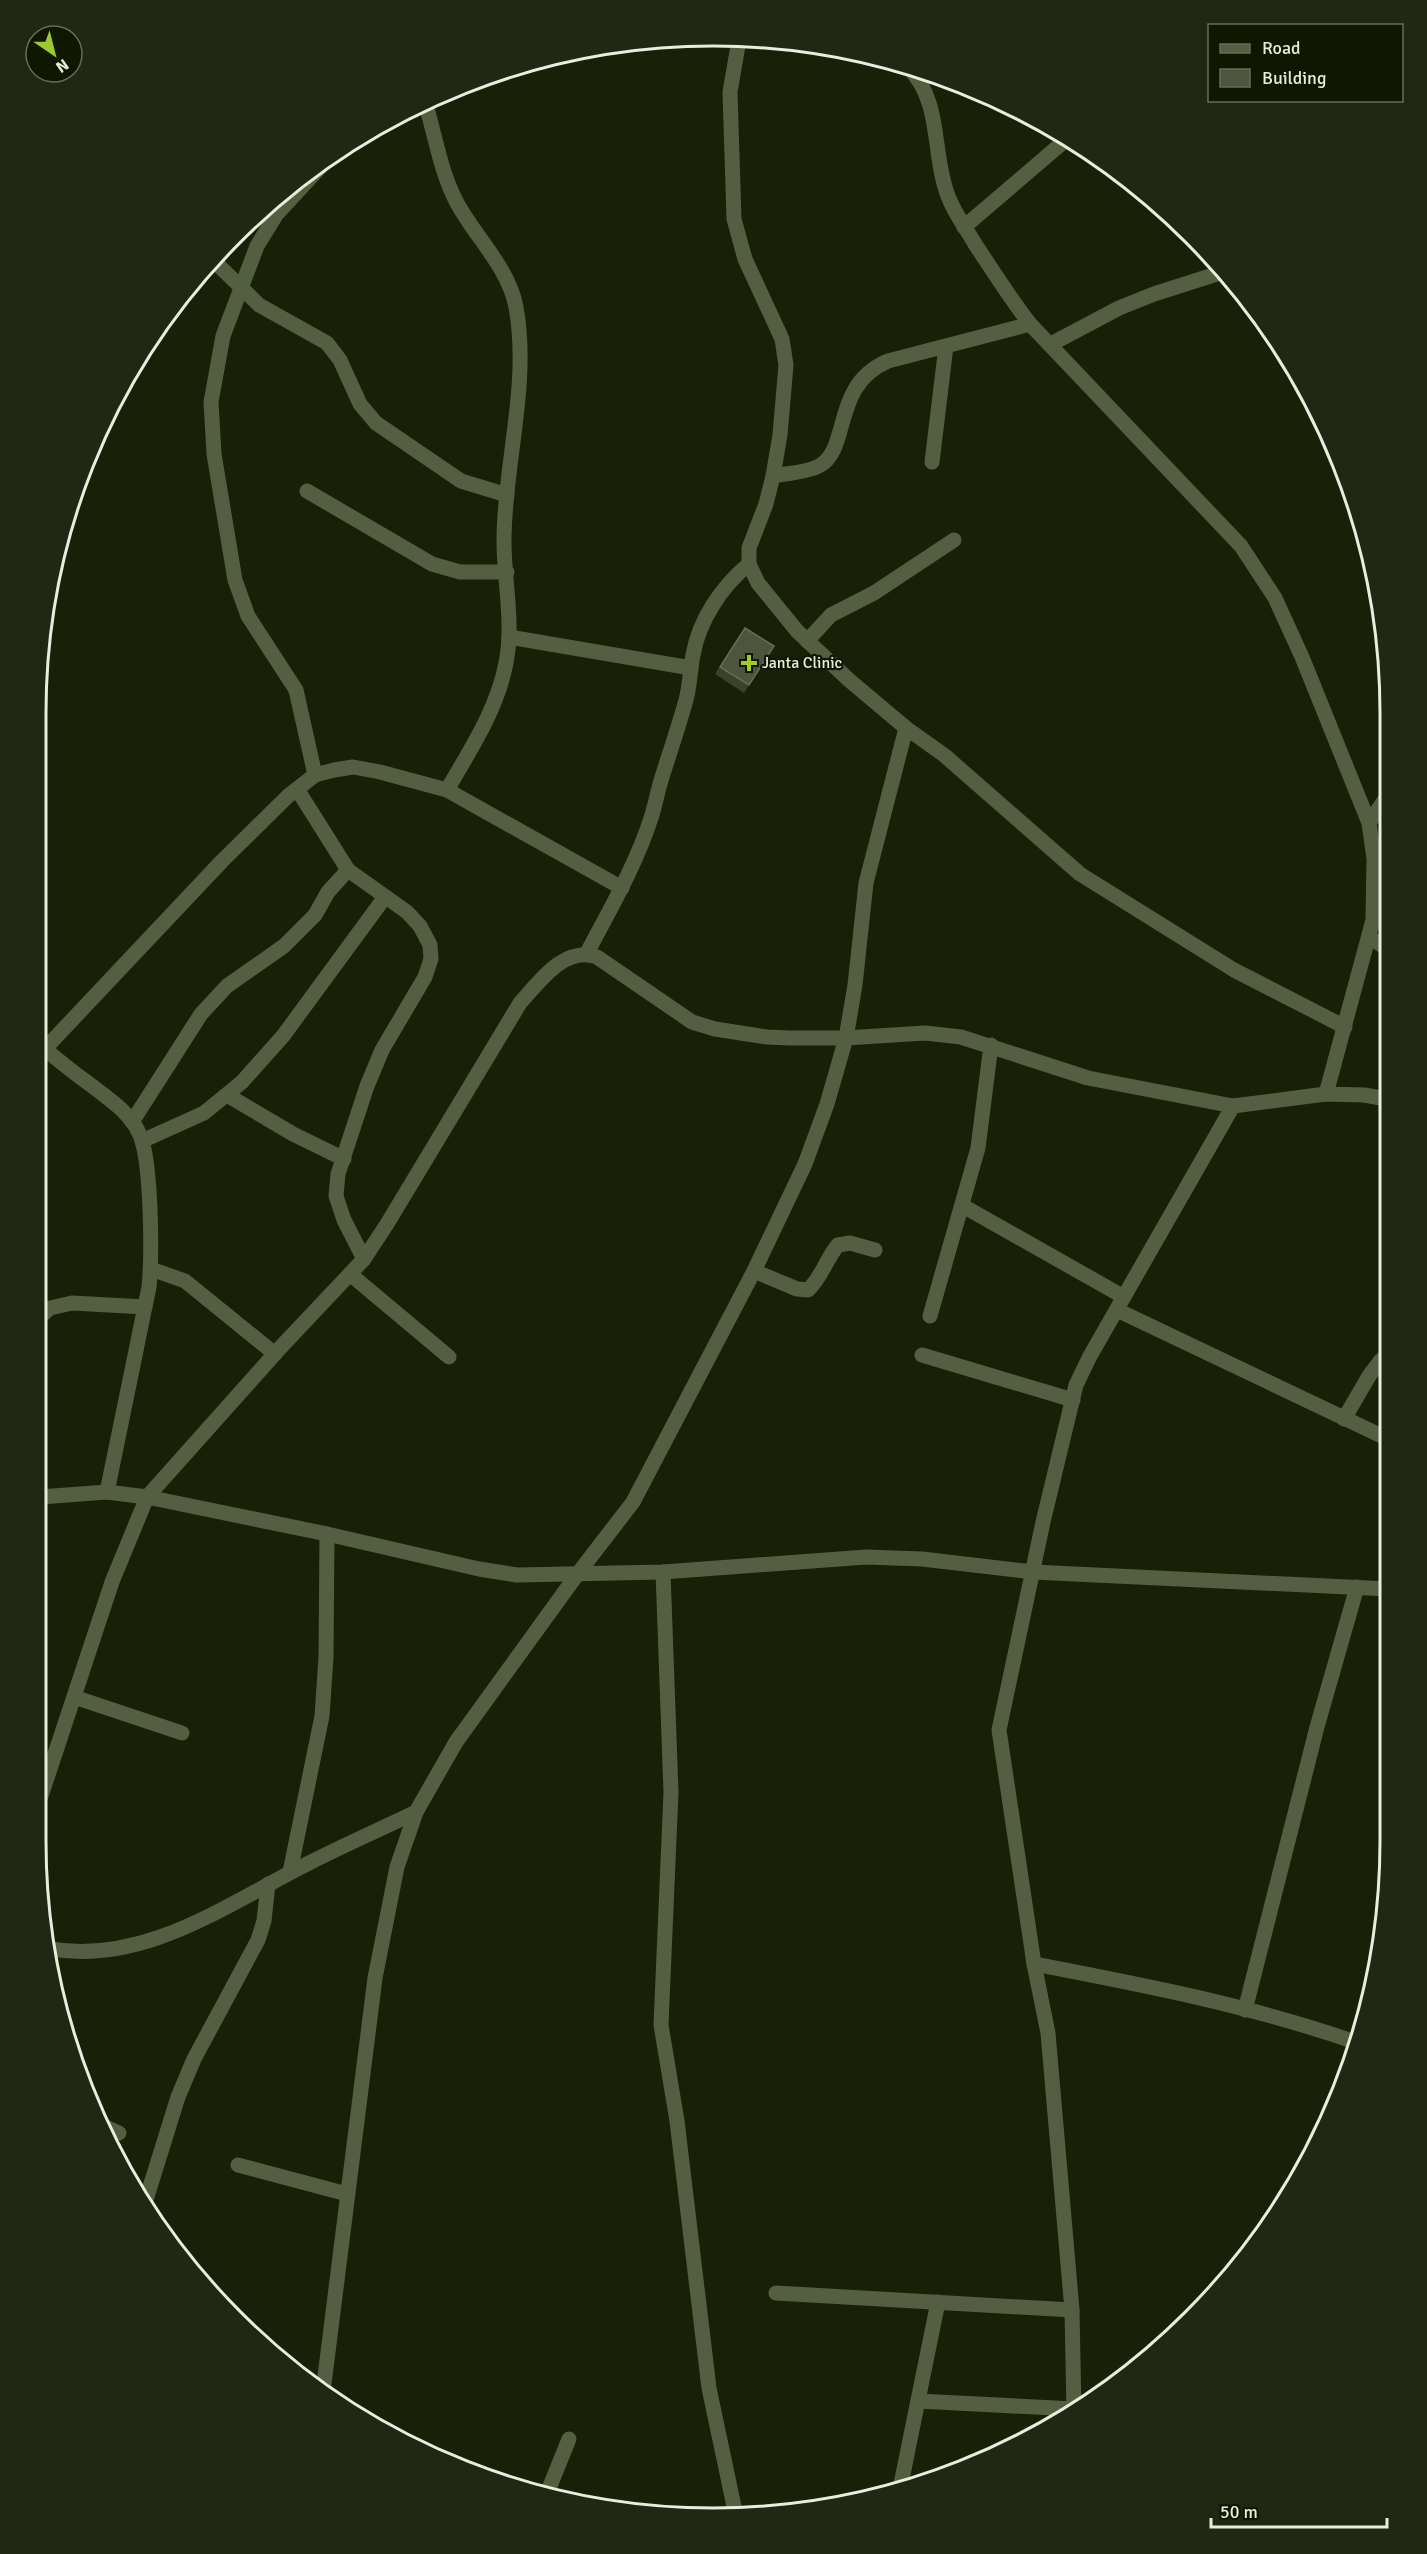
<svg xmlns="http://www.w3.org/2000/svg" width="1427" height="2554" font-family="Signika,sans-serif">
	<rect width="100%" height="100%" fill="#182007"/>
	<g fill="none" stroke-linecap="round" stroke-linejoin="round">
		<g stroke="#545f41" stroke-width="15">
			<polyline points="739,40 730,92 734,219 745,259 782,339 786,365 780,435 773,476 766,504 749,548 749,564 758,583 797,631 849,680 906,728 944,755 1080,874 1234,970 1345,1027"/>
			<path d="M 908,67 C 943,103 931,151 948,196 C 954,213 966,228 975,244 C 993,271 1010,298 1030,324 L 1241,546 L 1275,598 L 1302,657 L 1369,823 L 1374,859 L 1373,920 L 1326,1094"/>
			<path d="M 425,102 C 435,134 440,170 456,201 C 474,236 508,266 516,307 C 530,386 504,463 504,541 C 504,582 514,623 506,663 C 497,710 470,750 447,790"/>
			<polyline points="964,227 1068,138"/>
			<polyline points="212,259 259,305 327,343 340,360 360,404 376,423 461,481 507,495"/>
			<polyline points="1051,344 1119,308 1154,294 1223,272"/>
			<polyline points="932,462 946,346"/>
			<path d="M 773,476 C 787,473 806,473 819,466 C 851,449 831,385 888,361 L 1030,324"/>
			<polyline points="307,491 432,564 460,572 507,572"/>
			<polyline points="509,637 691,668"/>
			<polyline points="807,641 831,615 874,593 954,540"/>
			<polyline points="315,775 296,690 248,616 235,580 214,454 211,402 223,336 257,246 276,215 326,161"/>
			<polyline points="1369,823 1386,798"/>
			<polyline points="348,870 407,912 420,926 430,945 431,959 425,977 382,1050 367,1086 338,1174 336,1196 344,1220 364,1259"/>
			<polyline points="1369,937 1386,948"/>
			<path d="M 587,953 C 610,909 636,865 651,818 C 656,803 658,788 663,774 C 671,749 679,725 686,700 C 690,685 690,670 693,655 C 699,620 722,586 749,564"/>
			<path d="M 39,1043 C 64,1068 95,1086 121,1109 C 127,1115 135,1124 138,1131 C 152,1155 152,1256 149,1287 L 107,1492"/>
			<polyline points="39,1055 222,861 288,796 315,775 334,770 353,767 380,772 447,790 622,888"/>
			<polyline points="227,1095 293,1134 344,1159"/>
			<polyline points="132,1122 201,1014 227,986 284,946 315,915 328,892 348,870 297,789"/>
			<polyline points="142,1141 204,1113 242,1082 283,1036 385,897"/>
			<polyline points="963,1206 1124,1297"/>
			<polyline points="151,1269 185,1281 275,1354"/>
			<path d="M 754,1271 L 797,1289 L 808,1290 C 822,1277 826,1259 838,1245 L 850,1243 L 875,1250"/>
			<polyline points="350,1274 449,1357"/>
			<polyline points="1117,1310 1388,1439"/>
			<polyline points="930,1316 978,1148 991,1045"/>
			<polyline points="40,1317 50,1308 72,1303 145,1307"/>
			<polyline points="922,1355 1073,1400"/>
			<polyline points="1344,1419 1369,1376 1381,1360 1388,1359"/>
			<polyline points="40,1497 107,1492 147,1497 327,1534 479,1569 517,1575 663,1572 866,1557 922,1559 1033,1572 1389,1589"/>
			<polyline points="663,1572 671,1792 661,2025 677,2121 709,2388 736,2516"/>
			<polyline points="74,1697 182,1733"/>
			<path d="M 41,1796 L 112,1582 L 147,1497 L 280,1348 L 364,1259 L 387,1224 L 520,1003 C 539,982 565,945 597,957 L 692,1022 L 715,1029 L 767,1037 L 790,1038 L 846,1038 L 925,1033 L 961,1037 L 1088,1078 L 1233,1106 L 1326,1094 L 1364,1095 L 1387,1099"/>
			<polyline points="290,1872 322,1716 326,1657 327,1534"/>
			<path d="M 46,1948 C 143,1967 227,1904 309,1863 C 344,1845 381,1829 416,1812"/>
			<path d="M 1034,1964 C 1143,1985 1253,2006 1358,2043"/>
			<polyline points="1245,2010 1317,1727 1357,1587"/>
			<polyline points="99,2124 119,2133"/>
			<polyline points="238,2165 347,2194"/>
			<polyline points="145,2203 178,2097 194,2059 258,1940 264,1921 268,1884"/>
			<polyline points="776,2293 1072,2310"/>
			<polyline points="323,2392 375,1978 397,1867 416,1812 456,1742 576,1576 633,1502 754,1271 805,1164 827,1104 846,1038 855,985 866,883 906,728"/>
			<polyline points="918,2401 1074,2409"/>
			<polyline points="1074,2412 1072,2310 1048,2033 1034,1964 999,1730 1043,1522 1076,1385 1090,1356 1233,1106"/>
			<polyline points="900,2489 938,2302"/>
			<polyline points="546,2496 569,2439"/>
		</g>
	</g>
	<polygon fill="#3a432a" points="739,636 749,685 744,693 715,674"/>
	<polygon fill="#4d553d" stroke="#656d56" stroke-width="1.5" points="745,628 774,646 749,685 720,667"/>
	<path fill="#9fca2d" stroke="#0f1701" stroke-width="2" d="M746 654h6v6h6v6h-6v6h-6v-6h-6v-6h6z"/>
	<g text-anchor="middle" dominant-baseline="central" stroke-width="4.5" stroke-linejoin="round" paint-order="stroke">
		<g font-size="16" fill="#e7eede" stroke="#0f1701" text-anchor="start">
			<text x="762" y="663">Janta Clinic</text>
		</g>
	</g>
	<path d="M0 0H1427V2554H0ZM713 46H713A667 667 0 0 1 1380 713V1841A667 667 0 0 1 713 2508H713A667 667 0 0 1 46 1841V713A667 667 0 0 1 713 46Z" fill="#202813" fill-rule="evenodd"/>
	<path fill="none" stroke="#e7eede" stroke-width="3" d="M713 46H713A667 667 0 0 1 1380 713V1841A667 667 0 0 1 713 2508H713A667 667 0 0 1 46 1841V713A667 667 0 0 1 713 46Z"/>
	<rect x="1208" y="24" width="195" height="78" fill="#0f1701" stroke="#656d59" stroke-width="1.5"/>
	<rect x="1220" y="44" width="30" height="9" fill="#545f41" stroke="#656d59" stroke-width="1.5"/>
	<text x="1262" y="54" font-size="18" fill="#e7eede">Road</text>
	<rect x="1220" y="69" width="30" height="18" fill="#4d553d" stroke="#656d59" stroke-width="1.5"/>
	<text x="1262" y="84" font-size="18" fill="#e7eede">Building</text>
	<g transform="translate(54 54) rotate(145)"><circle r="28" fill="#0f1701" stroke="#656d59" stroke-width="1.5"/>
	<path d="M0-4.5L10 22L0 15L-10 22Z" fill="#9fca2d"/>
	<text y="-9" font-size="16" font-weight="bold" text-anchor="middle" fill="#e7eede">N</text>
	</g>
	<path d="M1211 2518v9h176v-9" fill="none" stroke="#e7eede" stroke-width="3"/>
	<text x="1220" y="2518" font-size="18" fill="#e7eede" stroke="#0f1701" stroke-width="4.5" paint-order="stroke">50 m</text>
</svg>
